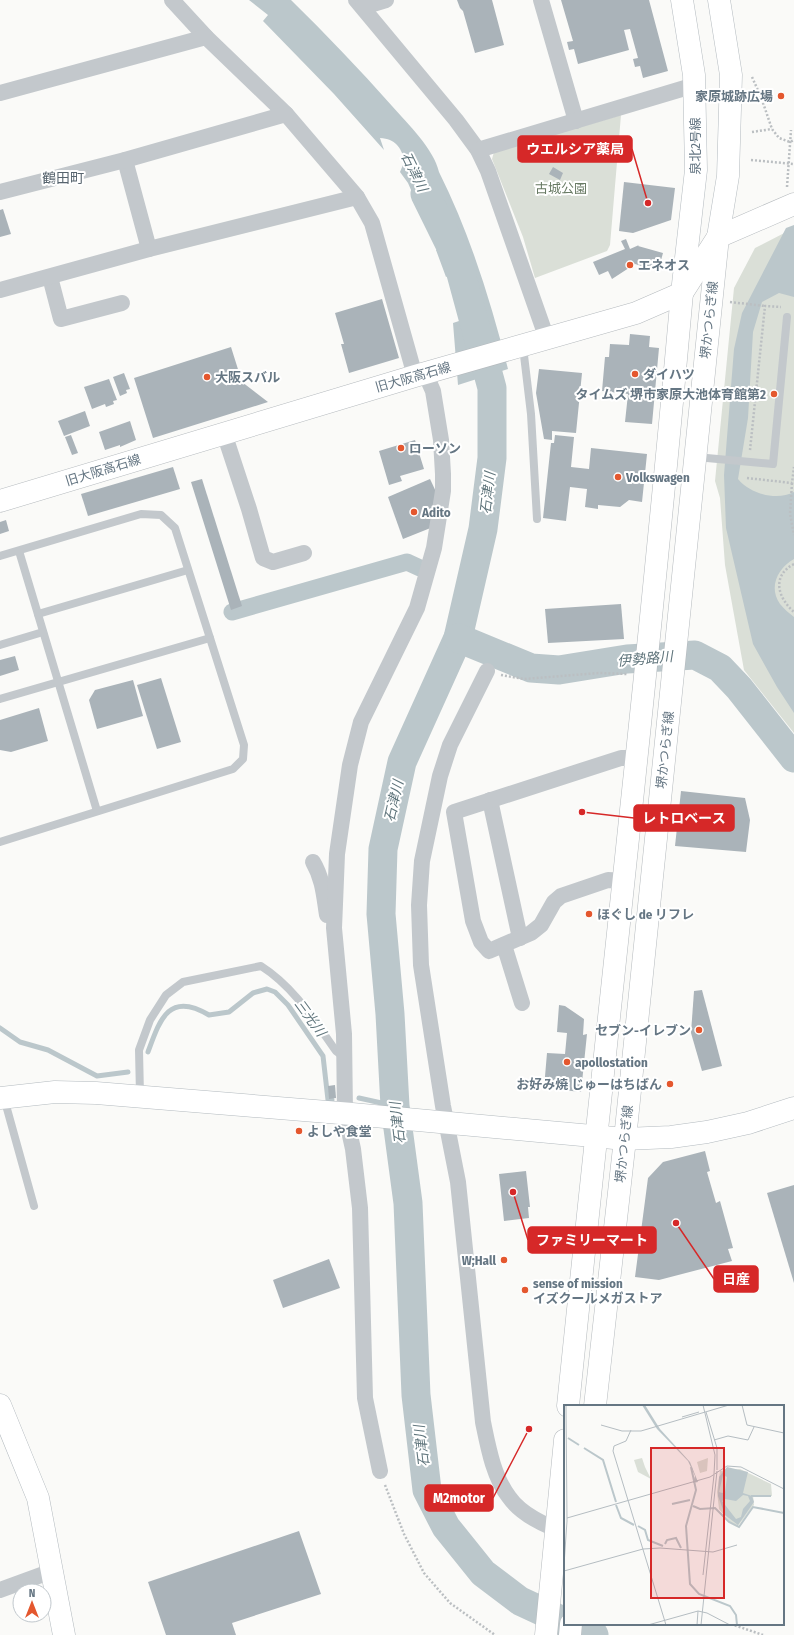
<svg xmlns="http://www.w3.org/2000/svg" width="794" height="1635" font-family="'Fira Sans Condensed','Noto Sans JP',sans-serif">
	<rect width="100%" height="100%" fill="#fafaf8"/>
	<g fill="#dadfd7">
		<polygon points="621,115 610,245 607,251 535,278 523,237 492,159 494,152"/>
		<polygon points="794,228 794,733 744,670 725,565 720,498 715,481 734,288 755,248"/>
	</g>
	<g fill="#bbc7cb">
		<path d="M 249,0 L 291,0 C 326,34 359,69 392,106 C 407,123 434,149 439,172 C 470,234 491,302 508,369 L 458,385 L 453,323 L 474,316 L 478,311 L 473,308 L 465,275 L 458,270 L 446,277 L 436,250 L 450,241 L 444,230 L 428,229 L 408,183 L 400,172 L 405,160 C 400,147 396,139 380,138 L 384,150 L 334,94 L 263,21 L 268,15 Z"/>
		<path d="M 794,225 L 794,297 L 779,293 L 762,302 L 753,332 L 748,418 L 738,479 C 750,494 777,501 794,492 L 794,559 C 778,568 768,587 780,604 C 784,609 789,613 794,617 L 794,713 L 777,687 L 753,644 L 726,528 L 724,475 L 734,349 L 742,313 L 786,228 Z"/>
	</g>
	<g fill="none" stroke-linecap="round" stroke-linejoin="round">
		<g stroke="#bbc7cb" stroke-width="5">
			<polyline points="0,1028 20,1042 48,1050 97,1076 128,1072"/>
			<path d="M 148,1052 C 160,1019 169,991 209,1015 L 229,1012 L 253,993 L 267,989 L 275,992 L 288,1005 L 323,1056 L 328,1100 L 332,1100"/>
			<polyline points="359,1098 395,1106"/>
		</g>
		<polyline stroke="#bbc7cb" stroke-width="17" points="232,612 407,562 420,568"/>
		<g stroke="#bbc7cb" stroke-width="29">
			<polyline points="425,194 457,259 492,388 492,458 483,529 458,638 402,762 383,849 381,914 390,1014 395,1106 408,1203 416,1395 427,1490 446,1527 483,1573 520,1601 565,1622"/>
			<polyline points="458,638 531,668 559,670 627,659 695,655 720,668 739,688 794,758"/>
			<polyline points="570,1624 594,1635"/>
		</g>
	</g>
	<g fill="#aab3b9">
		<polygon points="457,0 492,0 504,45 475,53 463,11 460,8"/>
		<polygon points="561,0 649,0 668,71 643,78 640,66 635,67 633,59 638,58 630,29 624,30 629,50 578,64 574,49 569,50 567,42 573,41"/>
		<polygon points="553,167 563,173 560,180 549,174"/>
		<polygon points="624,182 675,188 671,220 633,233 619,231"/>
		<polygon points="3,209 11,234 0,237 0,210"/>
		<polygon points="626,239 630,249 639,245 638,246 663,253 658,271 635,264 612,279 608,271 599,275 593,262 625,249 621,241"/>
		<polygon points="382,299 399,358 349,373 341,344 344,344 335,313"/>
		<polygon points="630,334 650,336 649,347 659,348 652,424 625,422 628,394 602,391 605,357 609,357 610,344 629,345"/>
		<polygon points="231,347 242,382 268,402 153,438 134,378"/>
		<polygon points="539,369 582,373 576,433 552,431 552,440 544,439 536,393"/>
		<polygon points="124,373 130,389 126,390 127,393 120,396 113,377"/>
		<polygon points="109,379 117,400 113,401 114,404 106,407 105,404 92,409 84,387"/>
		<polygon points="85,411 90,426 64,436 58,421"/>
		<polygon points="130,421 136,440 120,447 120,445 105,450 99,432"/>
		<polygon points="71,435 78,453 72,455 65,437"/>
		<polygon points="555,435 574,437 571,467 589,469 591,448 647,454 642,502 629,500 620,507 598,505 598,509 585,507 587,489 570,487 566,521 543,518 551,443 554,443"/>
		<polygon points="415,440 424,469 400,476 402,481 389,485 379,451"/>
		<polygon points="173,467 180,489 88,516 81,494"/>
		<polygon points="202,479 242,606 231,610 191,482"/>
		<polygon points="430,479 438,496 433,527 403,539 388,497"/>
		<polygon points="6,520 9,531 0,534 0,522"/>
		<polygon points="621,604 624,639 548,643 545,609"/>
		<polygon points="15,656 19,670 0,676 0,660"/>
		<polygon points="161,678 181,742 157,749 137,685"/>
		<polygon points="133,680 143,716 97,729 89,700 95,690"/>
		<polygon points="39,708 48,741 11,752 0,750 0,720"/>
		<polygon points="681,791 745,798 750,820 746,852 675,846"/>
		<polygon points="702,990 722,1066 702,1071 691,1033 694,991"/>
		<polygon points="559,1005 565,1006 584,1019 583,1035 587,1034 581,1092 544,1088 547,1053 565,1054 567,1033 557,1032"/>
		<polygon points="335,1085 336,1098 329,1099 328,1086"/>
		<polygon points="705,1151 710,1171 707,1172 716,1203 720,1201 733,1248 728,1249 732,1261 659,1280 635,1277 648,1178 663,1162"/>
		<polygon points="526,1171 530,1207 528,1207 529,1218 504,1221 499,1174"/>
		<polygon points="794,1185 794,1283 767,1193"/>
		<polygon points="329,1259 340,1288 283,1308 273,1280"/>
		<polygon points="299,1531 321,1594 232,1623 236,1635 166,1635 148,1582"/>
	</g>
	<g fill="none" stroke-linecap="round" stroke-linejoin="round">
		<g stroke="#b3babf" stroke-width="23">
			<g id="secondary">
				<polyline points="718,237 728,176 731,75 719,0"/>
				<polyline points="682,293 696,170 694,75 682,0"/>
				<polyline points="0,1098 55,1092 96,1093 352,1114 625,1139 671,1137 707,1132 748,1123 794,1108"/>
				<polyline points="0,1405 38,1498 64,1635"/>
			</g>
		</g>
		<g stroke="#b5babe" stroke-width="23">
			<g id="primary">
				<polyline points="0,501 415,376 636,313 682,293 718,237 794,204"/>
				<path d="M 568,1406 C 606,1035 649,664 682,293"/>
				<polyline points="595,1406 625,1139 718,237"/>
				<polyline points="546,1635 565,1440"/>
				<polyline points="570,1635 571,1624"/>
			</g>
		</g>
		<g stroke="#bbbfc2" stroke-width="2.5" stroke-dasharray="2 2" stroke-linecap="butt">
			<polyline points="752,77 761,97 772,129 779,138 790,142 794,140"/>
			<polyline points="752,132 772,129"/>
			<polyline points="751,160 794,164"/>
			<polyline points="787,187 791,130"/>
			<polyline points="730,302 765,306"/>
			<polyline points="750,450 765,306 781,307"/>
			<polyline points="747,478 792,483 794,467"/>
			<polyline points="792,483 790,514 794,535"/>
			<path d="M 794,564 C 771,576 778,598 794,612"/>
			<polyline points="501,675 524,679 599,673 627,674"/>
			<polyline points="385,1485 404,1534 424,1573 450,1603 495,1635"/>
			<polyline points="731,1624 763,1635"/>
		</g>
		<g stroke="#c3c8cc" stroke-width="8">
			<polyline points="523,347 531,414 537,519"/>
			<polyline points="696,457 773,464 787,317"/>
			<polyline points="19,551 97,811"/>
			<polyline points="0,556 141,514 161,515 175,528 244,745 243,759 233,769 0,842"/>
			<polyline points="38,614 188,570"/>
			<polyline points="0,645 43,632"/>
			<polyline points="0,699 210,638"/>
			<path d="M 140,1095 L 139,1050 L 150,1020 L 166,995 L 183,982 L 261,966 C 294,987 314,1020 336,1051 L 344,1057"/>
			<polyline points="4,1098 34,1206"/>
		</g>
		<g stroke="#c3c8cc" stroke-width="16">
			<polyline points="172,0 206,37 286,114 357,197 372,223 415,376"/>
			<polyline points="356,0 456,120 478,150 488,171 547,339"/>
			<polyline points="541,0 576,121"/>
			<polyline points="363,7 386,0"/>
			<polyline points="0,93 206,37"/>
			<polyline points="478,150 695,85"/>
			<polyline points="125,160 149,249"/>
			<polyline points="0,192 125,160 286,114"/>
			<polyline points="50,277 61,319 122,303"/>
			<polyline points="0,290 149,249 357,197"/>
			<polyline points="224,433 249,509 263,558 273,562 304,553"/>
			<path d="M 487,671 L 450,745 L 440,776 L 422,861 L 419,905 L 421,965 L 443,1106 L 458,1182 L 483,1422 C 488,1446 493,1476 509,1497 C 521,1514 545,1526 565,1532"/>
			<polyline points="490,800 520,938"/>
			<path d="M 313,862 C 323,879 324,896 327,915"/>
			<polyline points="624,881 608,880 561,896 554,902 541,925 531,933 489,951 481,942 473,921 454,812 621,758 638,758"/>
			<polyline points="504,945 522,1003"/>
			<polyline points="380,1471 365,1398 360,1208 353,1149 345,1113 344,1034 334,928 335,904 337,854 350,765 361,722 417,608 434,548 443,491 443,474 441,440 433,391 425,373"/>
			<polyline points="0,1590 52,1571"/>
		</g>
		<use href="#secondary" stroke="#fff" stroke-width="22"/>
		<use href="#primary" stroke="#fff" stroke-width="22"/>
	</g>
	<g fill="#e4572e" stroke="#fff" stroke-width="1.5">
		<circle cx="781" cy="96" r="4"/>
		<circle cx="630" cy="265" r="4"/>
		<circle cx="635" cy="374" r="4"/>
		<circle cx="207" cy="377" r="4"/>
		<circle cx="774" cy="394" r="4"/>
		<circle cx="401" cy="448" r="4"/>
		<circle cx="618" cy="477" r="4"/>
		<circle cx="414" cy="512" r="4"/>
		<circle cx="589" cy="914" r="4"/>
		<circle cx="699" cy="1030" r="4"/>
		<circle cx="567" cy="1062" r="4"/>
		<circle cx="670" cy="1084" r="4"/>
		<circle cx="299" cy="1131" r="4"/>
		<circle cx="504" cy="1260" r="4"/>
		<circle cx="525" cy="1290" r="4"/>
	</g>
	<g text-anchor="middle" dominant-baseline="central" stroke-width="4" stroke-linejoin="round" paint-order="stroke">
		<g font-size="13" font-weight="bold" fill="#657683" stroke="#fff" text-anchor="start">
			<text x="773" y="96" text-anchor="end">家原城跡広場</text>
			<text x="638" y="265">エネオス</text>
			<text x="643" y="374">ダイハツ</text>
			<text x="215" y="377">大阪スバル</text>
			<text x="766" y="394" text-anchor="end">タイムズ 堺市家原大池体育館第2</text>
			<text x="409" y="448">ローソン</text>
			<text x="626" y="477">Volkswagen</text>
			<text x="422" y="512">Adito</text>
			<text x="597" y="914">ほぐし de リフレ</text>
			<text x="691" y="1030" text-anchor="end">セブン-イレブン</text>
			<text x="575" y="1062">apollostation</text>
			<text x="662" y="1084" text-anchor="end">お好み焼 じゅーはちばん</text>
			<text x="307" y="1131">よしや食堂</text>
			<text x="496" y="1260" text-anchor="end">W;Hall</text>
			<text x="533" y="1283">sense of mission<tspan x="533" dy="15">イズクールメガストア</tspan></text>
		</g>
		<g font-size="13" fill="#657683" stroke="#fff">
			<text transform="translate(695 146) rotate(-90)">泉北2号線</text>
			<text transform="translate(709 320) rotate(-84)">堺かつらぎ線</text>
			<text transform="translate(413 377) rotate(-16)">旧大阪高石線</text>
			<text transform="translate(103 470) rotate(-17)">旧大阪高石線</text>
			<text transform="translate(665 750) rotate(-84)">堺かつらぎ線</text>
			<text transform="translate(624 1144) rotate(-84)">堺かつらぎ線</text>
		</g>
		<g font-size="13" fill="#687a64" stroke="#fff">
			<text x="561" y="188">古城公園</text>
		</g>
		<g font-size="14" font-style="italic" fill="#60757c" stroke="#fff">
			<text transform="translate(414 172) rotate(64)">石津川</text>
			<text transform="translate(488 493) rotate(-83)">石津川</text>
			<text transform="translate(645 659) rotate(-5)">伊勢路川</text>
			<text transform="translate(394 801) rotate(-77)">石津川</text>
			<text transform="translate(310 1018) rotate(54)">三光川</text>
			<text transform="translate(398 1123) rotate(-97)">石津川</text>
			<text transform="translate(422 1446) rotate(-97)">石津川</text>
		</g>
		<g font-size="14" fill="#57646e" stroke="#fff">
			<text x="63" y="178">鶴田町</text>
		</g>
	</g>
	<g transform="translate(564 1405)">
		<rect width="220" height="220" fill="#fafaf8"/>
		<path d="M 78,53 L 81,62 L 87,74 L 74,67 L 70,55 ZM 144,53 L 143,66 L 136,68 L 133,57 ZM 176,64 L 207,79 L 208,91 L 189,90 L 190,100 L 174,121 L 166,117 L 155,104 L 153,87 L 156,66 Z" fill="#dadfd7"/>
		<path d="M 78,0 L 81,0 L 96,24 L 126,57 L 134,77 L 129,78 L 131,71 L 124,56 L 93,24 ZM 163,62 L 184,67 L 179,88 L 188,91 L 190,97 L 174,120 L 161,110 L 154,91 L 155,72 ZM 159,70 L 163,72 L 161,87 L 158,88 L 155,87 ZM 179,90 L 184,91 L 186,96 L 179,104 L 177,112 L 172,114 L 158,96 L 161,94 L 172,96 Z" fill="#bbc7cb" fill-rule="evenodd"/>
		<path fill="none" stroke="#bbc7cb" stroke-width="2" d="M 4,33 L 15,40M 20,43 L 39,55 L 52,97M 127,62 L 132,85 L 122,121 L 126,179 L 135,189 L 166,201 L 172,210 L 173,220M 187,91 L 207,91M 108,99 L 126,95M 52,100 L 57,113 L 70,120M 129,101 L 136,104 L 151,103 L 165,117 L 175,122 L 189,102 L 220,108M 74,121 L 81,125 L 84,135 L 99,141M 101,139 L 103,135 L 112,133 L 117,143"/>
		<path fill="none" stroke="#b5bdc2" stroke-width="1" d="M 139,0 L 151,50 L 150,69M 178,0 L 183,20 L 220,28M 142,7 L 153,43 L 153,65M 118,12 L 135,7M 37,20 L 58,26 L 77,26 L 165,0M 67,25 L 62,36 L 50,41 L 49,46 L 102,220M 150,35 L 164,31 L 184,35 L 190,22M 3,113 L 146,72 L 163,61 L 177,62 L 220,84M 0,160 L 3,116 L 2,0M 0,166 L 79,144 L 96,143 L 149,147 L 173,140M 139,170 L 150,70M 84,220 L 134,206 L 143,208 L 166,220M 133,220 L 134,206M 137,220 L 153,66"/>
		<path fill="#d62828" fill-opacity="0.15" stroke="#d62828" stroke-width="2" d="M 87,43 L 160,43 L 160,193 L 87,193 Z"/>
		<rect width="220" height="220" fill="none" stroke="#657683" stroke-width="2"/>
	</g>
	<path fill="none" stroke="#d62828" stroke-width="1.5" d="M648 203L632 149M582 812L634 818M513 1192L528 1240M676 1223L714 1279M529 1429L493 1498"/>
	<g fill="#d62828" stroke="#fff" stroke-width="1.5">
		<circle cx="648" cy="203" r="4"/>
		<circle cx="582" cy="812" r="4"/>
		<circle cx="513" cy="1192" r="4"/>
		<circle cx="676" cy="1223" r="4"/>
		<circle cx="529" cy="1429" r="4"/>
	</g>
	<g fill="#d62828" stroke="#d62828" stroke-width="1.5">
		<rect x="518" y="136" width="114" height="26" rx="4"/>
		<rect x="634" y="805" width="100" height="26" rx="4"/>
		<rect x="528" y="1227" width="128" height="26" rx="4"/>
		<rect x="714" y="1266" width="44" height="26" rx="4"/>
		<rect x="425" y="1485" width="68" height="26" rx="4"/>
	</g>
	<g font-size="14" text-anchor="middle" font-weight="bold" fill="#fff">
		<text x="575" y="154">ウエルシア薬局</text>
		<text x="684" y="823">レトロベース</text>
		<text x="592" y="1245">ファミリーマート</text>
		<text x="736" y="1284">日産</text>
		<text x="459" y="1503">M2motor</text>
	</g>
	<g transform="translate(32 1603)"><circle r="19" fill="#ffffff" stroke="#c1c8cd"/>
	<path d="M0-3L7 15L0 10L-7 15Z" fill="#e4572e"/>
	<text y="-6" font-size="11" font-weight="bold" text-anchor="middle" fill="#657683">N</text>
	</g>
</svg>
